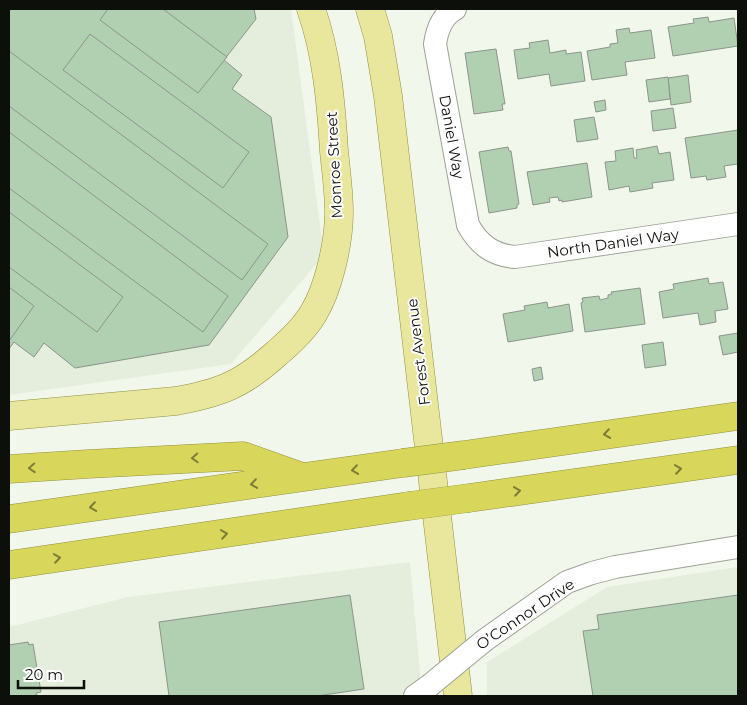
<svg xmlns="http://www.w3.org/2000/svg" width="747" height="705" font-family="Montserrat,sans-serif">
	<rect width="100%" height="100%" fill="#f2f7ec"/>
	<g fill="#e5eedc">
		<polygon points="9,9 291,9 324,255 231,364 9,395"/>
		<polygon points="410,562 422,696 9,696 9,627 128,597"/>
		<polygon points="738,567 738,696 487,696 487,662 607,587"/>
	</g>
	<g fill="#b1d0b2" stroke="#8c948c">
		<polygon points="9,9 254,9 256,19 224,60 242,75 232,89 271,117 288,237 209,345 75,368 44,343 34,357 14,342 9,349"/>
		<polygon points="108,9 163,9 227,57 198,93 100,20"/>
		<polygon points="708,17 709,22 734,18 738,46 673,56 668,27 694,23 693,19"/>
		<polygon points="629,28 630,33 651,30 655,58 625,62 627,75 592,80 587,51 610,47 610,44 618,43 616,30"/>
		<polygon points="90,34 249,152 223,188 63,70"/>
		<polygon points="548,40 550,53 566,50 566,54 581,52 585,81 551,86 549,74 518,79 514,50 530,48 529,43"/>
		<polygon points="496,49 505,104 502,104 503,110 474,114 465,53"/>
		<polygon points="9,51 268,244 242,280 9,106"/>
		<polygon points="688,75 691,102 671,105 668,78"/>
		<polygon points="668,77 670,99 649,102 646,80"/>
		<polygon points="605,100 606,110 596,112 594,102"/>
		<polygon points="673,108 676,128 653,131 651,111"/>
		<polygon points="594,117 598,139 577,142 574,120"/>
		<polygon points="738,130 738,164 724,166 726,177 707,180 706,176 691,178 685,138"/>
		<polygon points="9,132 228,296 203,332 9,188"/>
		<polygon points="657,146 659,154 670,152 674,180 652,183 653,188 630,192 629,186 609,190 605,162 616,161 615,151 633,148 634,158 637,158 636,150"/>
		<polygon points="508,147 509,151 511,151 519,204 517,205 517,208 489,213 479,152"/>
		<polygon points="587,163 592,197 562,202 562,200 559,201 558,197 549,198 550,202 533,205 527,172"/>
		<polygon points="9,212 123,297 97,332 9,267"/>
		<polygon points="708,278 709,284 723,282 728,309 715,311 716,322 700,325 698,313 663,318 659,292 674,289 673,284"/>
		<polygon points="9,287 34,306 9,341"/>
		<polygon points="640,288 645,324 585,332 581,303 583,302 582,298 599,296 600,300 608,298 608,295 612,294 611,292"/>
		<polygon points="547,302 548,308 569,304 573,331 508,342 503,314 525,310 524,306"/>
		<polygon points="738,333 738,352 723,355 719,336"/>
		<polygon points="663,342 666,365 645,368 642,345"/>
		<polygon points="541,367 543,379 534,381 532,369"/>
		<polygon points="350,595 364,689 317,696 169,696 159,622"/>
		<polygon points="738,595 738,696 593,696 583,631 599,629 597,615"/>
		<polygon points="28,642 29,645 33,644 41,692 36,693 37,695 30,696 9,696 9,645"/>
	</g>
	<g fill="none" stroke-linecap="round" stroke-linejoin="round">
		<g stroke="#9da298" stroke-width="24">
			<g id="minor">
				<path d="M 455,9 C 442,16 437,30 435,44 L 468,225 C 479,245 493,255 515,257 L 738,224"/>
				<polyline points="485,640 567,582 592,573 615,567 738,547"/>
				<polyline points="415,696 429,686"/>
			</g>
		</g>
		<g stroke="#92913f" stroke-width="29">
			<g id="major">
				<polyline points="370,9 378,36 388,96 458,696"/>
				<path d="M 9,416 L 176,401 C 221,393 243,384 277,353 C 290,342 304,329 313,314 C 329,288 339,242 339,212 C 339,192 336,171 334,151 C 331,103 327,54 311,9"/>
			</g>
		</g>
		<g stroke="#92913f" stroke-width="29">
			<g id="highway">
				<polyline points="464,455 738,416"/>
				<polyline points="9,469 88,464 243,456 299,476"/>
				<polyline points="469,498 738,460"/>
				<polyline points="9,519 403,463"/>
				<polyline points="9,565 409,506"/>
			</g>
		</g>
		<use href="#minor" stroke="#fff" stroke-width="22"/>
		<use href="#major" stroke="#e8e79d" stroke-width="28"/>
		<use href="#highway" stroke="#d9d75b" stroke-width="28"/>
		<g stroke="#9da298" stroke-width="24" stroke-linecap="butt">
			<polyline id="minor-bridge" points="429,686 485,640"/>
		</g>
		<g stroke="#92913f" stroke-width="29" stroke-linecap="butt">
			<g id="highway-bridge">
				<polyline points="403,463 464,455"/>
				<polyline points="409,506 469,498"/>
			</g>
		</g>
		<use href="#minor-bridge" stroke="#fff" stroke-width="22"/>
		<use href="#highway-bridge" stroke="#d9d75b" stroke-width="28"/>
	</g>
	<defs><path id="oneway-chevron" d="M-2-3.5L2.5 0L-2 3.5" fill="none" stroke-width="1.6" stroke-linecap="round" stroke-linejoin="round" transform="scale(1.25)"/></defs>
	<g stroke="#7d7d37">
		<use href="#oneway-chevron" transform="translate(607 434) rotate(172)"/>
		<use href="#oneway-chevron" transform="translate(195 458) rotate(177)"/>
		<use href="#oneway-chevron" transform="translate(32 468) rotate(176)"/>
		<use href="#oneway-chevron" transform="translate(678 469) rotate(-8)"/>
		<use href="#oneway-chevron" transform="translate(355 470) rotate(172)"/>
		<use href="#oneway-chevron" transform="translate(254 484) rotate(172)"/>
		<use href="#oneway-chevron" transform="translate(517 491) rotate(-8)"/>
		<use href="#oneway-chevron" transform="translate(93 507) rotate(172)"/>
		<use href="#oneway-chevron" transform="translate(224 534) rotate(-8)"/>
		<use href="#oneway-chevron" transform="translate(57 558) rotate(-8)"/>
	</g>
	<g text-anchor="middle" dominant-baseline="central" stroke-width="4" stroke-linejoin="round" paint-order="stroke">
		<g font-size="15" fill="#0d0f0b" stroke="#fff">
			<text transform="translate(452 137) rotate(80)">Daniel Way</text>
			<text transform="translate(334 165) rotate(-93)">Monroe Street</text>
			<text transform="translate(613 243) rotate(-8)">North Daniel Way</text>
			<text transform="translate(418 352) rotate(-97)">Forest Avenue</text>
			<text transform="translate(525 614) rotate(-34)">O’Connor Drive</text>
		</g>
	</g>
	<rect width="747" height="705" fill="none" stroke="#0d0f0b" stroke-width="20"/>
	<path d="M18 680v8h66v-8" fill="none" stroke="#0d0f0b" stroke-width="2.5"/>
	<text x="25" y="680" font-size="15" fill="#0d0f0b" stroke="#ffffff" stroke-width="4" paint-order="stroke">20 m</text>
</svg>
